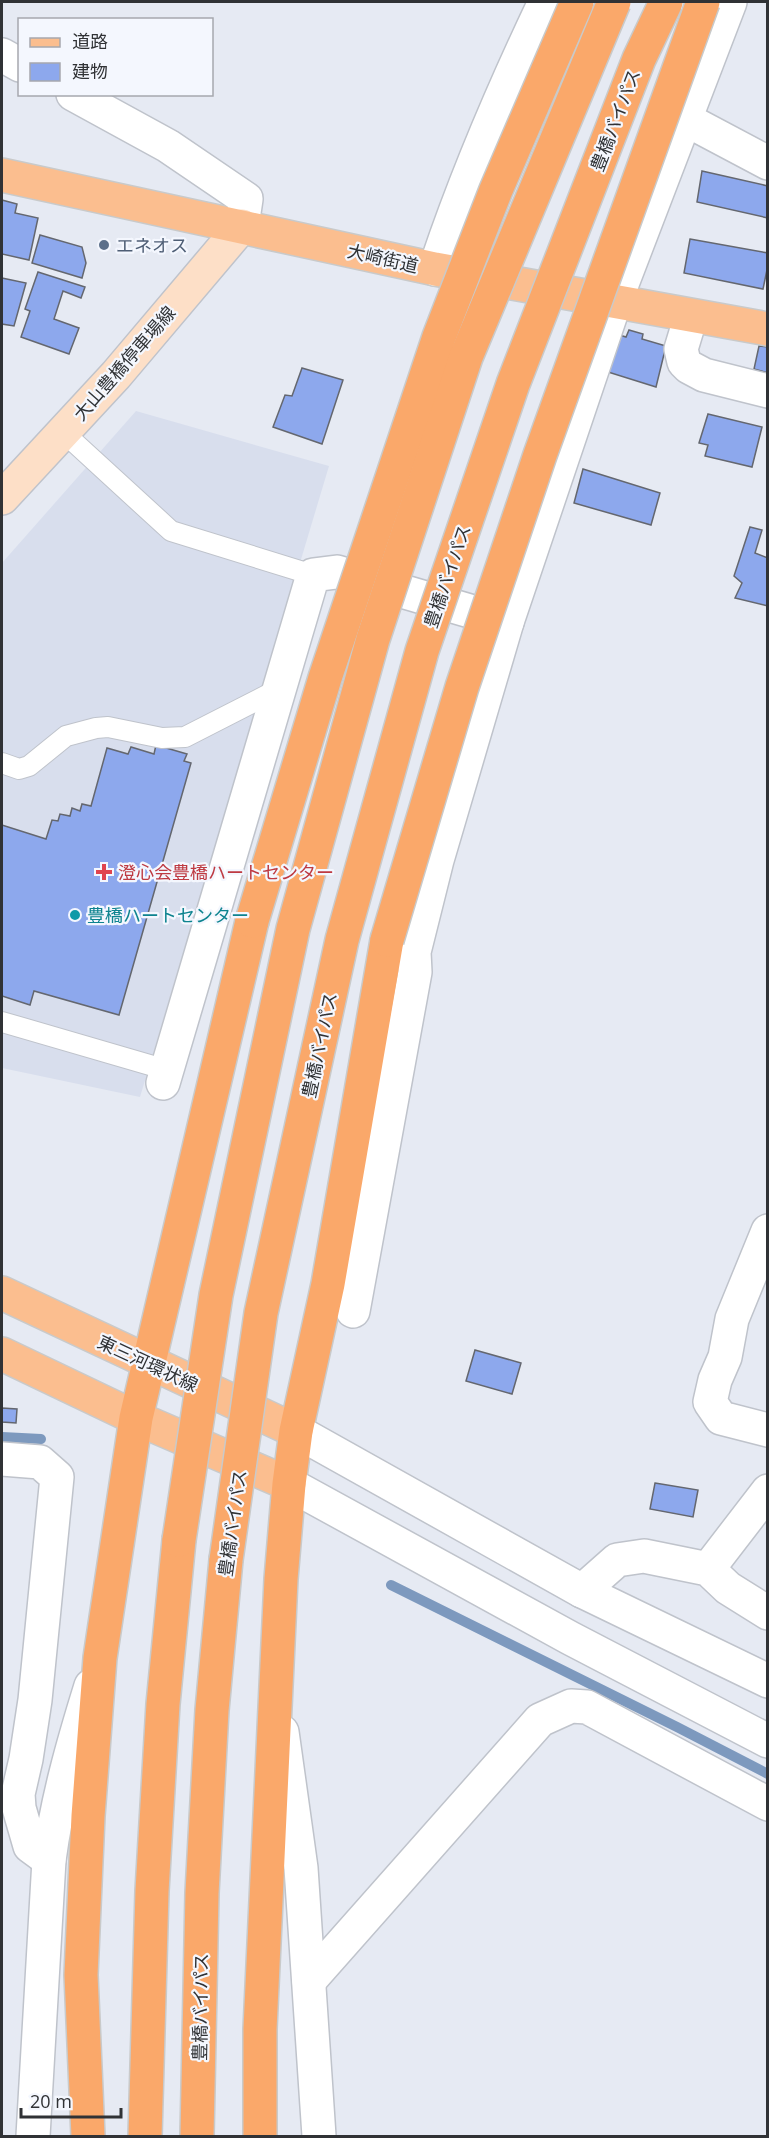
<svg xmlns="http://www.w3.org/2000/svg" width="769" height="2138" font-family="'Open Sans','Noto Sans JP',sans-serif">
	<rect width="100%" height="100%" fill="#e6eaf3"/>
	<polygon fill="#d8deed" points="136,411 329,466 140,1097 2,1068 2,563"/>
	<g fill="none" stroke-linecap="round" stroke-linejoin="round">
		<g stroke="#7d99be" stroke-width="10">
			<polyline points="2,1437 41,1439"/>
			<polyline points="391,1585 677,1727 768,1774"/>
		</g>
	</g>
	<g fill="#8da8ed" stroke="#64676f" stroke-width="1.5">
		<polygon points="702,171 768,186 768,218 697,202"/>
		<polygon points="2,200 17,204 15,213 38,218 29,260 2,254"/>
		<polygon points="40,235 82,247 86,263 82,278 32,263"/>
		<polygon points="690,239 768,253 768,265 763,289 684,273"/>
		<polygon points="38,272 85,287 81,298 63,291 54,319 79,328 69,354 21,337 30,311 25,309"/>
		<polygon points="2,278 26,283 14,326 2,324"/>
		<polygon points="629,330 643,334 642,339 666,346 656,387 608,372 616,334 626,337"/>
		<polygon points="759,346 768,347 768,373 754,369"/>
		<polygon points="302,368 343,380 322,444 273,427 285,395 292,396"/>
		<polygon points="708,414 762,427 752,467 705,456 708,445 699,443"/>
		<polygon points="583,469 660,493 651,525 574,503"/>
		<polygon points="750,527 762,530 755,553 768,558 768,606 735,598 742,583 734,576"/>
		<polygon points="156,745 187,754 184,761 191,763 119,1015 34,991 30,1005 2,996 2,825 46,839 52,820 58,821 60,814 70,816 72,808 80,811 82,804 91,806 107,748 128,754 131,747 154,754"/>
		<polygon points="475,1350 521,1363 512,1394 466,1381"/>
		<polygon points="2,1408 17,1409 16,1423 2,1422"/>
		<polygon points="655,1483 698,1490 693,1517 650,1509"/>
	</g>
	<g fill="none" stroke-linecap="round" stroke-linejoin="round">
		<g stroke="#bfc3cb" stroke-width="22">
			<g id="service">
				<polyline points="63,432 171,531 313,575"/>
				<polyline points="2,763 19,769 29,766 66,736 96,728 108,727 162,738 185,737 279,689"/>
				<polyline points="2,1022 167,1070"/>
			</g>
		</g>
		<g stroke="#bfc3cb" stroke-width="36">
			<g id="minor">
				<polyline points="2,55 20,65"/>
				<polyline points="73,94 168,146 246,199 242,226"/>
				<polyline points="685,119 768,163"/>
				<path d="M 435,269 C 465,179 504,88 545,2"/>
				<polyline points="615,302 730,2"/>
				<polyline points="691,316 681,349 684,362 689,367 704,375 768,391"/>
				<polyline points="163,1083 313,575 337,572 507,622 437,860 414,952 415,972 353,1311"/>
				<polyline points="768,1231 732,1319 725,1357 715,1380 710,1402 721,1418 768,1430"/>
				<polyline points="2,1459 40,1462 57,1477 35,1700 26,1759 18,1794 19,1808 30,1846 49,1860"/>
				<polyline points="708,1569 768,1491"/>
				<polyline points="582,1591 617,1560 644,1556 708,1569 728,1588 768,1613"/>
				<polyline points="282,1732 301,1868 319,2136"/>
				<polyline points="309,1981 540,1720 571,1706 587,1707 768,1804"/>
				<path d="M 33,2136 L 49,1860 C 57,1800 73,1744 91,1686"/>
			</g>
		</g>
		<g stroke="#bfc3cb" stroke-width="36">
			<g id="tertiary">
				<polyline points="507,622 615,302"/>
				<polyline points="296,1431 582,1591 768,1681"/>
				<polyline points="289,1484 570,1638 768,1741"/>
			</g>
		</g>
		<g stroke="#bfc3cb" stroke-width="36">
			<polyline id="secondary" points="2,498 116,375 242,226"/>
		</g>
		<g stroke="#c9caca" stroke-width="36">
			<g id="primary">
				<polyline points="2,175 435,269 768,329"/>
				<polyline points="2,1293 296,1431"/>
				<polyline points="2,1354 136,1418 289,1484"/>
			</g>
		</g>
		<g stroke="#c9caca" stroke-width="36">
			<g id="trunk">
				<polyline points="88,2136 81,1975 88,1816 100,1658 136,1418 252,921"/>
				<polyline points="145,2136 152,1891 163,1704 179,1540"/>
				<polyline points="197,2136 202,1893 212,1710 226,1560"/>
				<polyline points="260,2136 260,2029 281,1579 289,1484 296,1431 328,1284 387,940"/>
			</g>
		</g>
		<use href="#service" stroke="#fff" stroke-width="20"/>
		<use href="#minor" stroke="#fff" stroke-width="33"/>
		<use href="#tertiary" stroke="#fff" stroke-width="33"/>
		<use href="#secondary" stroke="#fddfc7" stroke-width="33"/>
		<use href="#primary" stroke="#fbbe8f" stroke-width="33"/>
		<use href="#trunk" stroke="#faa86a" stroke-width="33"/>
		<g stroke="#c9caca" stroke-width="36" stroke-linecap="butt">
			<g id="trunk-bridge">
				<polyline points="252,921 325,678 439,337 496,190 577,2"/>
				<polyline points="387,940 462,687 540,455 703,2"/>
				<polyline points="179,1540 216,1295 293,929 373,639 466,357 614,2"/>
				<polyline points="226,1560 261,1313 342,940 422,651 513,384 639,59 666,2"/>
			</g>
		</g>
		<use href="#trunk-bridge" stroke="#faa86a" stroke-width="33"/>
	</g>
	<circle fill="#5c6f8a" stroke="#f4f7fe" stroke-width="2" cx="104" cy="245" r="6"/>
	<path fill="#e0444e" stroke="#f4f7fe" stroke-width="2" d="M101 863h6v6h6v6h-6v6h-6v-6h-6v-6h6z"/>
	<circle fill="#0f9aa8" stroke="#f4f7fe" stroke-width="2" cx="75" cy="915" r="6"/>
	<g text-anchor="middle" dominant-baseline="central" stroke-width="4.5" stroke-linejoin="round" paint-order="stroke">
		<g font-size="18" fill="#303235" stroke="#f4f7fe">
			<text transform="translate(615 120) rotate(-69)">豊橋バイパス</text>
			<text transform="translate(383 258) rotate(13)">大崎街道</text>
			<text transform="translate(124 363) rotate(-49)">大山豊橋停車場線</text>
			<text transform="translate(447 576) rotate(-71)">豊橋バイパス</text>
			<text transform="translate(319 1045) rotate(-78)">豊橋バイパス</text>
			<text transform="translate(148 1363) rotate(25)">東三河環状線</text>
			<text transform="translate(232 1523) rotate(-82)">豊橋バイパス</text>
			<text transform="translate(200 2007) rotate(-89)">豊橋バイパス</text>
		</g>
		<g font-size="18" fill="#4e5e75" stroke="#f4f7fe" text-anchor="start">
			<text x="116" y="245">エネオス</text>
		</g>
		<g font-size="18" fill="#be3a42" stroke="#f4f7fe" text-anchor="start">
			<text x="118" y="872">澄心会豊橋ハートセンター</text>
		</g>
		<g font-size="18" fill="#0d838f" stroke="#f4f7fe" text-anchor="start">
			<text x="87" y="915">豊橋ハートセンター</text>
		</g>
	</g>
	<rect width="769" height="2138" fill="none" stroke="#303235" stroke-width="6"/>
	<rect x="18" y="18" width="195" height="78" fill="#f4f7fe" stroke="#a6a8ae" stroke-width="1.5"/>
	<rect x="30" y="38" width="30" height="9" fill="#fbbe8f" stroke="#a6a8ae" stroke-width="1.5"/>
	<text x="72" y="48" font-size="18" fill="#303235">道路</text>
	<rect x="30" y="63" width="30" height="18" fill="#8da8ed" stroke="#a6a8ae" stroke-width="1.5"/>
	<text x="72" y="78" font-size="18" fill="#303235">建物</text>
	<path d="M21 2108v9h100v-9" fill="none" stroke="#303235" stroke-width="3"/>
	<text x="30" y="2108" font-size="18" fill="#303235" stroke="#f4f7fe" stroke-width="4.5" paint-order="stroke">20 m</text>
</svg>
